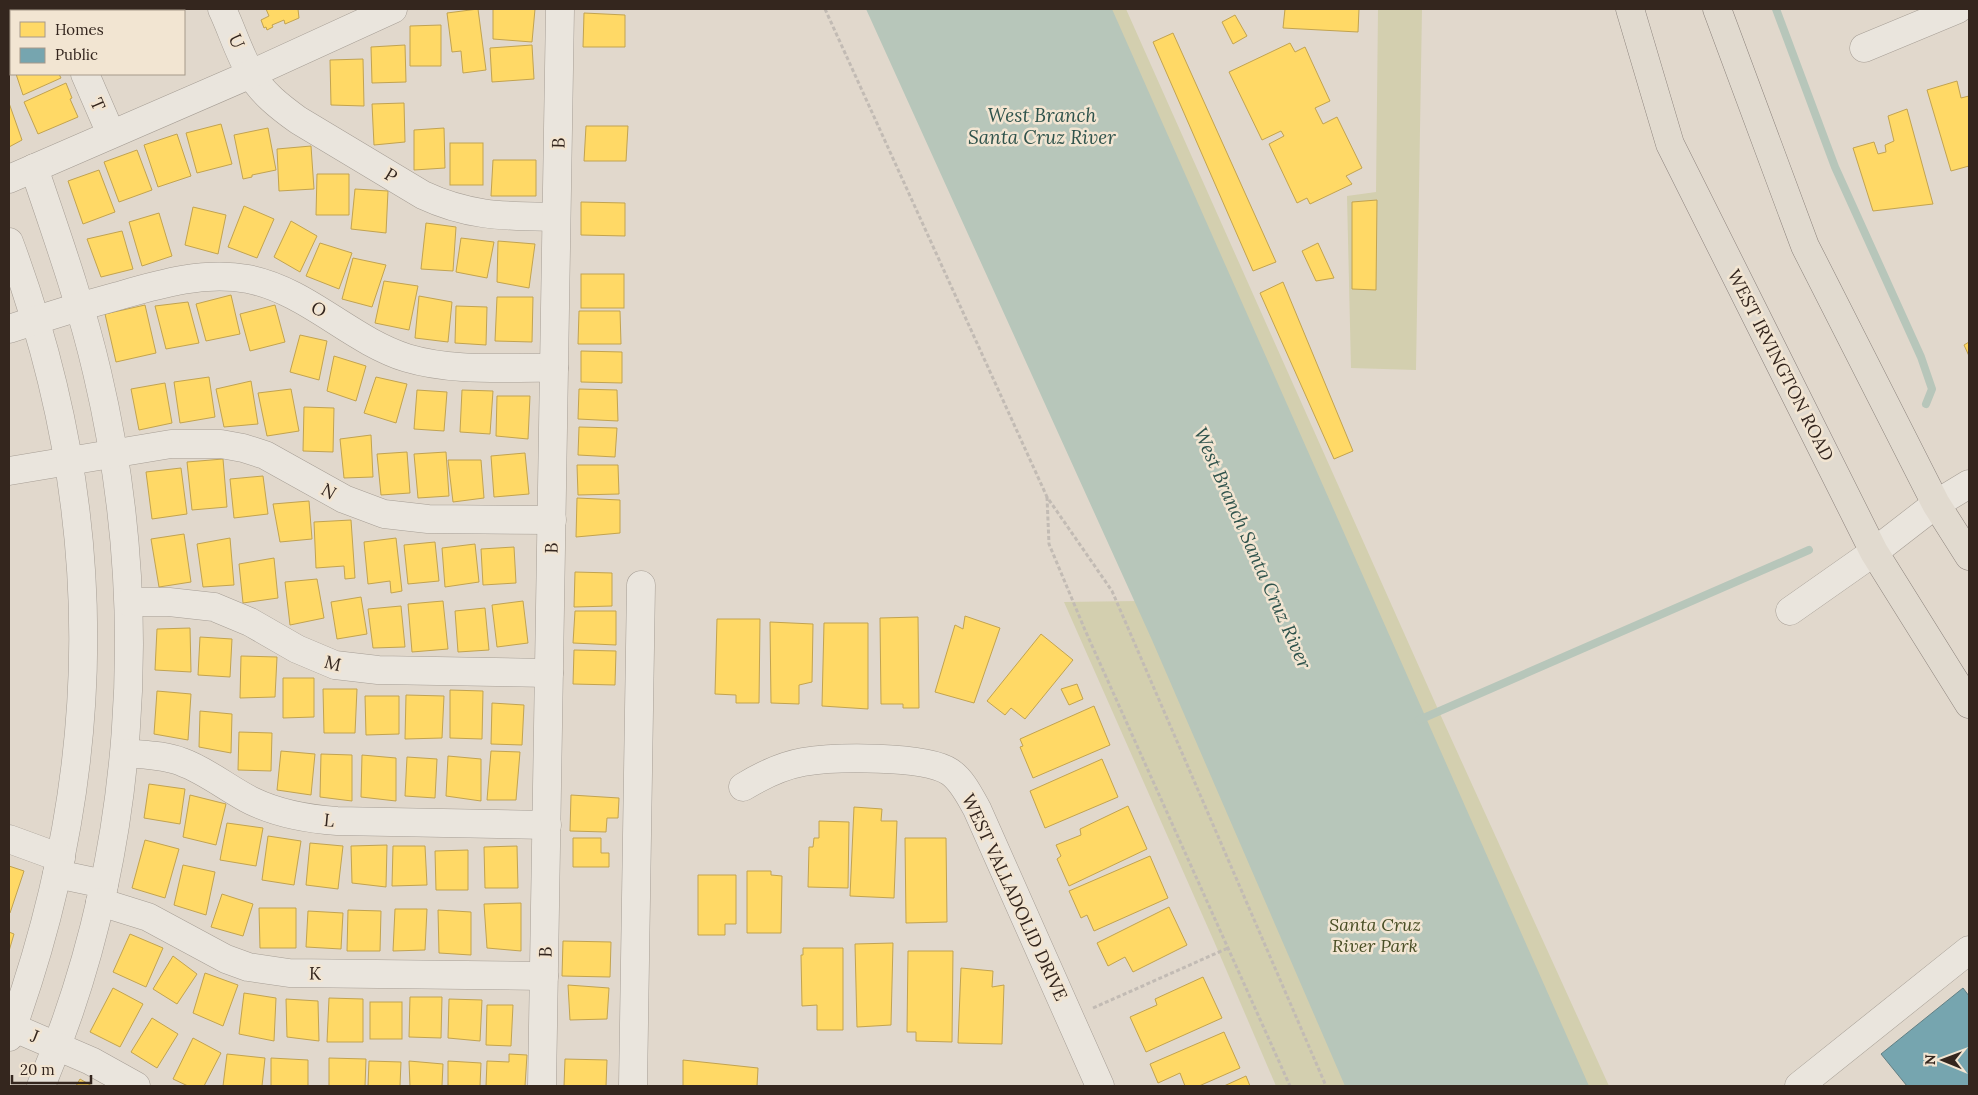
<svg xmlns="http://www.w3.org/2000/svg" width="1978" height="1095" font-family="Lora,serif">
	<rect width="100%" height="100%" fill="#e1d8cc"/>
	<g fill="#d3cfaf">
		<polygon points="868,9 1126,9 1445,725 1609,1086 1276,1086 1213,939 1064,602 1138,601"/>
		<polygon points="1378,9 1422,9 1416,370 1351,368 1347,196 1376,192"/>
	</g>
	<polygon fill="#b7c6ba" points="866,9 1112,9 1589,1086 1345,1086 1152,640"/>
	<g fill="#ffd966" stroke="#c2a350">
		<polygon points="142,9 164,9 164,11 144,11"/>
		<polygon points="266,9 298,9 299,18 285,24 284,20 272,25 273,27 267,30 266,27 264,28 261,20 269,16"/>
		<polygon points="478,9 486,70 463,73 461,51 452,52 447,13"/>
		<polygon points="493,9 535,9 532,42 493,39"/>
		<polygon points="1285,9 1359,9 1358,32 1283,28"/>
		<polygon points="584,13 625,15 625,47 583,47"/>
		<polygon points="11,15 11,55 9,56 9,17"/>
		<polygon points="1235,15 1247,36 1233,44 1222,22"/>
		<polygon points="441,25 441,66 410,66 410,26"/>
		<polygon points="1173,33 1276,262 1253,271 1153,42"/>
		<polygon points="1290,43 1295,52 1305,47 1330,101 1315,108 1323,124 1337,117 1362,168 1346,176 1352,184 1310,204 1307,198 1297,203 1269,144 1284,136 1281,131 1262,140 1229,72"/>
		<polygon points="405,45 406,82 372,83 371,47"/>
		<polygon points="532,45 534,79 492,82 490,48"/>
		<polygon points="363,59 364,106 331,105 330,60"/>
		<polygon points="16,74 59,74 61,78 23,95"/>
		<polygon points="1957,81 1961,98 1969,96 1969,166 1951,171 1927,90"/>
		<polygon points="66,83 72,98 70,99 78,117 38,134 24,102"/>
		<polygon points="9,103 22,140 9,147"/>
		<polygon points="404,103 405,142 374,145 372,104"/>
		<polygon points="1907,109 1933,204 1873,211 1853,148 1874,142 1878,154 1886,152 1885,145 1894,141 1888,116"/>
		<polygon points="221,124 232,164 197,173 186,133"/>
		<polygon points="586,126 628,126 626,161 584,161"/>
		<polygon points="268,128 276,170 252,175 252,177 243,179 234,135"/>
		<polygon points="444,128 445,168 414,170 414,130"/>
		<polygon points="177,134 191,176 158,187 144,145"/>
		<rect x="450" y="143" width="33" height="42"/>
		<polygon points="311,146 314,189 279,191 277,149"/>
		<polygon points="137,150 152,190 119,202 104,162"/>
		<polygon points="493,160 536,160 536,196 491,196"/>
		<polygon points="99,170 115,212 83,224 68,181"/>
		<polygon points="317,174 349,174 349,215 316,215"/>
		<polygon points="355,189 388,191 386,233 351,229"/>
		<polygon points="1377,200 1376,290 1352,289 1352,202"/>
		<polygon points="581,202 625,203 625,236 581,235"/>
		<polygon points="244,206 274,219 257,258 228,247"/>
		<polygon points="193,207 226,215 218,254 185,245"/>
		<polygon points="159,213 172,256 142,266 129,222"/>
		<polygon points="291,221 317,236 300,272 274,257"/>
		<polygon points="426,223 456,227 453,271 421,269"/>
		<polygon points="122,231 133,269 101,277 87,239"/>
		<polygon points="461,238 494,242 487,278 456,272"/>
		<polygon points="498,241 535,244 529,288 497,282"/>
		<polygon points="320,243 352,253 339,289 306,276"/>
		<polygon points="1318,243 1334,278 1316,281 1302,251"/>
		<polygon points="353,258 386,265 372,307 342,299"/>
		<rect x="581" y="274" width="43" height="34"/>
		<polygon points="384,281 418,286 409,330 375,323"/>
		<polygon points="1283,282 1353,451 1334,459 1260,293"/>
		<polygon points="231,295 240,334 206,341 196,304"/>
		<polygon points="419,296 452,302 448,342 415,338"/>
		<polygon points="497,297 533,297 532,342 495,341"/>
		<polygon points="188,302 199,343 166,349 155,306"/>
		<polygon points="145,305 156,353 116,362 105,314"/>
		<polygon points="275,305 285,342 250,351 240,314"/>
		<polygon points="456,306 487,307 486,345 455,343"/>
		<polygon points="579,311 620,311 621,344 578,344"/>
		<polygon points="300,335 327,341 319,380 290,372"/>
		<polygon points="1969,342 1969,356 1964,345"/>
		<polygon points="581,351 622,352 622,383 581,382"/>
		<polygon points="334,356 366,366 356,401 327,391"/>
		<polygon points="209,377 215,417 180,423 174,382"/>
		<polygon points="376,377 407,384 396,423 364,413"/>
		<polygon points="251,381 258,424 224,427 216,389"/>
		<polygon points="165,383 172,423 139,430 131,389"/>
		<polygon points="291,389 299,431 267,436 258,393"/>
		<polygon points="579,389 617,390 618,421 578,419"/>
		<polygon points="417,390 447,392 444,431 414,429"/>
		<polygon points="462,390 493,391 490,434 460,432"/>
		<polygon points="497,396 530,396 528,439 496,436"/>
		<polygon points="304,407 334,408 333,452 303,451"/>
		<polygon points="579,427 617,428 615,457 578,455"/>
		<polygon points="371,435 373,477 344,478 340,439"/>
		<polygon points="407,452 410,493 381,495 377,454"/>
		<polygon points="446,452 449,496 418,498 414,454"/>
		<polygon points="525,453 529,494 494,497 491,456"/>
		<polygon points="223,459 227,507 192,510 187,462"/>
		<polygon points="448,460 481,460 484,498 453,502"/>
		<polygon points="577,465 618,465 619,494 578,495"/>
		<polygon points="181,468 187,514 152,519 146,472"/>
		<polygon points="263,476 268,514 234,518 230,479"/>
		<polygon points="577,498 620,500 620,533 576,537"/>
		<polygon points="309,501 312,539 280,542 273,504"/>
		<polygon points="351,520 355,578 345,579 344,566 316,568 314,522"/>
		<polygon points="184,534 191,582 159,587 151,539"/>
		<polygon points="230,538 234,585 203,587 197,544"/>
		<polygon points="396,538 402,591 391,593 390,581 368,584 364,542"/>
		<polygon points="435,542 439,581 408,584 404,545"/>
		<polygon points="475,544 479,582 445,587 442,548"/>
		<polygon points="514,547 516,583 483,585 481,549"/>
		<polygon points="274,558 278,598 243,603 239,564"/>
		<polygon points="575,572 612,573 612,606 574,607"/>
		<polygon points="317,579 324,618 290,625 285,582"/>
		<polygon points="361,597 367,634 337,639 331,602"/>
		<polygon points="443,601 448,649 412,652 408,604"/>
		<polygon points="523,601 528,643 497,647 492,605"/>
		<polygon points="401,606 405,647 373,648 368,609"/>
		<polygon points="485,608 489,650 458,652 455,611"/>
		<polygon points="575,611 616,611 616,645 573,643"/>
		<polygon points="965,616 1000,628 974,703 935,692 955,625 963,629"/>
		<polygon points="918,617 919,708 903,708 903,704 881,704 880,618"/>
		<polygon points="717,619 760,619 759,703 736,703 736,695 715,694"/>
		<polygon points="770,622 813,624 812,682 799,685 799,704 771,703"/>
		<polygon points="824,623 868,623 868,709 822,706"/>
		<polygon points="190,628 191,672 155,670 157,629"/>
		<polygon points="1041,634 1073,660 1025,719 1011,708 1005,715 987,701"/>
		<polygon points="200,637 232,639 230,677 198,675"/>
		<polygon points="574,650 616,651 615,685 573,684"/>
		<polygon points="241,656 277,657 275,697 240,698"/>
		<polygon points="283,678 314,678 314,717 283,718"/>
		<polygon points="1077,684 1083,699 1069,705 1061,689"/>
		<polygon points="323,689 357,689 355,733 324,733"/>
		<polygon points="450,690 483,691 482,739 450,738"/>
		<polygon points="157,691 191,694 188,740 154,734"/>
		<polygon points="406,695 444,696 442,738 405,739"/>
		<polygon points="365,696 399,696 399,734 366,735"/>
		<polygon points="492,703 524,705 522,745 491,744"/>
		<polygon points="1094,706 1110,745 1033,778 1020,747 1023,746 1020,739"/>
		<polygon points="200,711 232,714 231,753 199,747"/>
		<polygon points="239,732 272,733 271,771 238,770"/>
		<polygon points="281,751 315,754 311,795 277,790"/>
		<polygon points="491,751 520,752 516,800 487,800"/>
		<polygon points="321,754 352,755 352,801 320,797"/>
		<polygon points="362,755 396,758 396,801 361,797"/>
		<polygon points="448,756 481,759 481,801 446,796"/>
		<polygon points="407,757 437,759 435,798 405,796"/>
		<polygon points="1102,759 1118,797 1045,828 1030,791"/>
		<polygon points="149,784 185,789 180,824 144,818"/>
		<polygon points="190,795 226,804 216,845 183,837"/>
		<polygon points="571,795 619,798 618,818 607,818 606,832 570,831"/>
		<polygon points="1128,806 1147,849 1069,886 1057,859 1061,856 1056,845 1081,835 1080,829"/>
		<polygon points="854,807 882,809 881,821 897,821 894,898 850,896"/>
		<polygon points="819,821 849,822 848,888 808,887 809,847 813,847 814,838 819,838"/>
		<polygon points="227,823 263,828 256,866 220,860"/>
		<polygon points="268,836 301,841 294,885 262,880"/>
		<polygon points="573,838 601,838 601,853 609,853 609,867 573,867"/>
		<polygon points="905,838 946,838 947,922 906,923"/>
		<polygon points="145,840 179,849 165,898 132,888"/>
		<polygon points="310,843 343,846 338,889 306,885"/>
		<polygon points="387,845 386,887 352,883 351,846"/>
		<polygon points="393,846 425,846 427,885 392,886"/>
		<polygon points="517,846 518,888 485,888 484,847"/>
		<polygon points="468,850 468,890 436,890 435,851"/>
		<polygon points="1150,856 1168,898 1094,931 1087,915 1081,918 1069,891"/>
		<polygon points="183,865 215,872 206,915 174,905"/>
		<polygon points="9,866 24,871 10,913 9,912"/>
		<polygon points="747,871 771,871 771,875 782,876 781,933 747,933"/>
		<polygon points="698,875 736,875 736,924 725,924 725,935 698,935"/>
		<polygon points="222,894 253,904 243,936 211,927"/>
		<polygon points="521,903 521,951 487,948 484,904"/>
		<polygon points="1169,907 1187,945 1133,972 1125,957 1108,966 1097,943"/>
		<polygon points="259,908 296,908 296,948 260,948"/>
		<polygon points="395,909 427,909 425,950 393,951"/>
		<polygon points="348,910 381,911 380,951 347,951"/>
		<polygon points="438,910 471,912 471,955 439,953"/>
		<polygon points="308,911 343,913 341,949 306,947"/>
		<polygon points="9,932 14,934 9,951"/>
		<polygon points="130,934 163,948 146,987 113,972"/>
		<polygon points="563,941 611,942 610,977 562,976"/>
		<polygon points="893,943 891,1025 857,1027 855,944"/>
		<polygon points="803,948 843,948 843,1030 817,1030 817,1005 802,1006 801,955 803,955"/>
		<polygon points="908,951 953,951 952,1042 916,1041 916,1032 907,1032"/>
		<polygon points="173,956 197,974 177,1004 153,989"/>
		<polygon points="961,968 993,971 992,987 1004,985 1002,1044 958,1043"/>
		<polygon points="205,973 238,985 223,1026 193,1013"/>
		<polygon points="1203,977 1222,1018 1146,1052 1130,1017 1157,1005 1155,999"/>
		<polygon points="568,985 609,988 607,1019 570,1020"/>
		<polygon points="113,988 143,1004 120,1047 90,1032"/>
		<polygon points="244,993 276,998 274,1041 239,1034"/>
		<polygon points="410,997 442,997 441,1038 409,1037"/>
		<polygon points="329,998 363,999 363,1042 327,1042"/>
		<polygon points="286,999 318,1001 319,1041 287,1037"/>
		<polygon points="449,999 482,1000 480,1041 448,1038"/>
		<rect x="370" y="1002" width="32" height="37"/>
		<polygon points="487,1005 513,1005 511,1046 486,1045"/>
		<polygon points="152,1018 178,1034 157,1068 131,1052"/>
		<polygon points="1224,1032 1240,1068 1199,1086 1185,1086 1180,1073 1158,1083 1150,1064"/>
		<polygon points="193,1038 221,1053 204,1086 188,1086 173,1079"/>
		<polygon points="227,1054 265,1058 262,1086 223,1086"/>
		<polygon points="509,1054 527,1055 525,1086 486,1086 487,1061 509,1062"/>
		<polygon points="271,1058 308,1060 308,1086 271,1086"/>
		<polygon points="329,1058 366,1059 365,1086 329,1086"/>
		<polygon points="565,1059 607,1060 606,1086 564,1086"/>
		<polygon points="683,1060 758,1068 757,1086 683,1086"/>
		<polygon points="369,1061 401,1062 400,1086 368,1086"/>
		<polygon points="409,1061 443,1064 442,1086 410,1086"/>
		<polygon points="448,1061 481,1063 480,1086 448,1086"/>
		<polygon points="1246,1076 1250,1086 1224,1086"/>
		<polygon points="80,1079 92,1086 76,1086"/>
	</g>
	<polygon fill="#76a5af" stroke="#627f84" points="1963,988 1969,996 1969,1086 1907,1086 1881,1054"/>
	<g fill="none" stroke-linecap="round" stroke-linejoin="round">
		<g stroke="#b7c6ba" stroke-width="8">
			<polyline points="1776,9 1835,167 1921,357 1932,389 1926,404"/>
			<polyline points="1419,720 1809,550"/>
		</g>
		<g stroke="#a69e95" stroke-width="29">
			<g id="minor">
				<polyline points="56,9 57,11"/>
				<path d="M 222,9 C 232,30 239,54 251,74 C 262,93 280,107 298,120 L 423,195 C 470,217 506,216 556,217"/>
				<polyline points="1864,48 1958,9"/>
				<polyline points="85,74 111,134"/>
				<path d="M 34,168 C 57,236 81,303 97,372 C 153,609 136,861 41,1086"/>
				<polyline points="9,179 251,74 393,9"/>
				<path d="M 9,242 C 109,510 107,770 9,1037"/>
				<path d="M 9,329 C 45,317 81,306 118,296 C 160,284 203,271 248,279 C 308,291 350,340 407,358 C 454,372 506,367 554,368"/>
				<polyline points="9,471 171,444 221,444 243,448 265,455 344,499 384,514 428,519 552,520"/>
				<polyline points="129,602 169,602 214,607 250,622 297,649 335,665 378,670 549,673"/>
				<polyline points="1790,611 1874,552 1936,504 1969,484"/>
				<path d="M 125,753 C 145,755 164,755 182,762 C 207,771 228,789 252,801 C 279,814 308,819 337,821 L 547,825"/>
				<path d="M 743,787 C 761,776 781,766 803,762 C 833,757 925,755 950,772 C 963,781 970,797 977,809 L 1100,1086"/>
				<polyline points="9,839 61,858"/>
				<polyline points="57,874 104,884"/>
				<polyline points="100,902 148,917 226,959 248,967 289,973 544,976"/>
				<polyline points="12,1027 91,1061 136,1086"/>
				<polyline points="542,1086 560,9"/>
				<polyline points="633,1086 641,585"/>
				<polyline points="1799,1086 1969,950"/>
			</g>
		</g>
		<g stroke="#8c837c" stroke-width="29">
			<g id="major">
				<polyline points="1630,9 1670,144 1874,552 1969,704"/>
				<polyline points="1717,9 1805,246 1936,504 1969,556"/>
			</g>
		</g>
		<g stroke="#c2bbb4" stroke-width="3" stroke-dasharray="4 2.5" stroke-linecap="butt">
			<polyline points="825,9 1047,497 1112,591 1326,1086"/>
			<polyline points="1047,497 1049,544 1085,630 1290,1086"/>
			<polyline points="1093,1008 1228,948"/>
		</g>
		<use href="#minor" stroke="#eae5dd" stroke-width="28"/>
		<use href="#major" stroke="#e1dacf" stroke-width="28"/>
	</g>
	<g text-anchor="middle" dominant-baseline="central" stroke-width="5" stroke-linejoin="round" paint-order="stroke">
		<g font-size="18" fill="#34261e" stroke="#f2e5d2">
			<text transform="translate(237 41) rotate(66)">U</text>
			<text transform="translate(98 104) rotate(66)">T</text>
			<text transform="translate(558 143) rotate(-89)">B</text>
			<text transform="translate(391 175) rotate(31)">P</text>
			<text transform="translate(319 309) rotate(30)">O</text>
			<text transform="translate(1781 365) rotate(63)">WEST IRVINGTON ROAD</text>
			<text transform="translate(329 491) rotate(30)">N</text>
			<text transform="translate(551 548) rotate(-89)">B</text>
			<text transform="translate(333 663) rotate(15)">M</text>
			<text transform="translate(329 820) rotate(5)">L</text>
			<text transform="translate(1015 897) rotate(65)">WEST VALLADOLID DRIVE</text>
			<text transform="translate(545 952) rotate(-89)">B</text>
			<text transform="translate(315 973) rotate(1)">K</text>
			<text transform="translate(35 1036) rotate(21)">J</text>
		</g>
		<g font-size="18" font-style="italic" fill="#4a4f26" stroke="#f2e5d2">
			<text x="1375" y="924">Santa Cruz<tspan x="1375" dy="21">River Park</tspan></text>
		</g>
		<g font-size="19" font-style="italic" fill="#2f534c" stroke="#f2e5d2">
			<text x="1042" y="115">West Branch<tspan x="1042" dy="22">Santa Cruz River</tspan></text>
			<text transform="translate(1253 548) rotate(66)">West Branch Santa Cruz River</text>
		</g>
	</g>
	<rect width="1978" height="1095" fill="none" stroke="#34261e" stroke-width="20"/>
	<rect x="10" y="10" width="175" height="65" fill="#f2e5d2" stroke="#a6998a"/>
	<rect x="20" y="22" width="25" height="15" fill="#ffd966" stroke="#a6998a"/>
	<text x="55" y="35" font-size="15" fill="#34261e">Homes</text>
	<rect x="20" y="48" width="25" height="15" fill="#76a5af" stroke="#a6998a"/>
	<text x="55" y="60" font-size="15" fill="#34261e">Public</text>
	<g transform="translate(1943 1060) rotate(271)" stroke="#f2e5d2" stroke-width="4" paint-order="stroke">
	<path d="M0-4L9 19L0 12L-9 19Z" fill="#34261e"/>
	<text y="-8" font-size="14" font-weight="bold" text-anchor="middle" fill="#34261e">N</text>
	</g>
	<path d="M12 1075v8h79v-8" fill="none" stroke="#34261e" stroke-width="2.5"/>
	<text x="20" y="1075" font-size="15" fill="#34261e" stroke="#f2e5d2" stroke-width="4" paint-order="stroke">20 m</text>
</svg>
